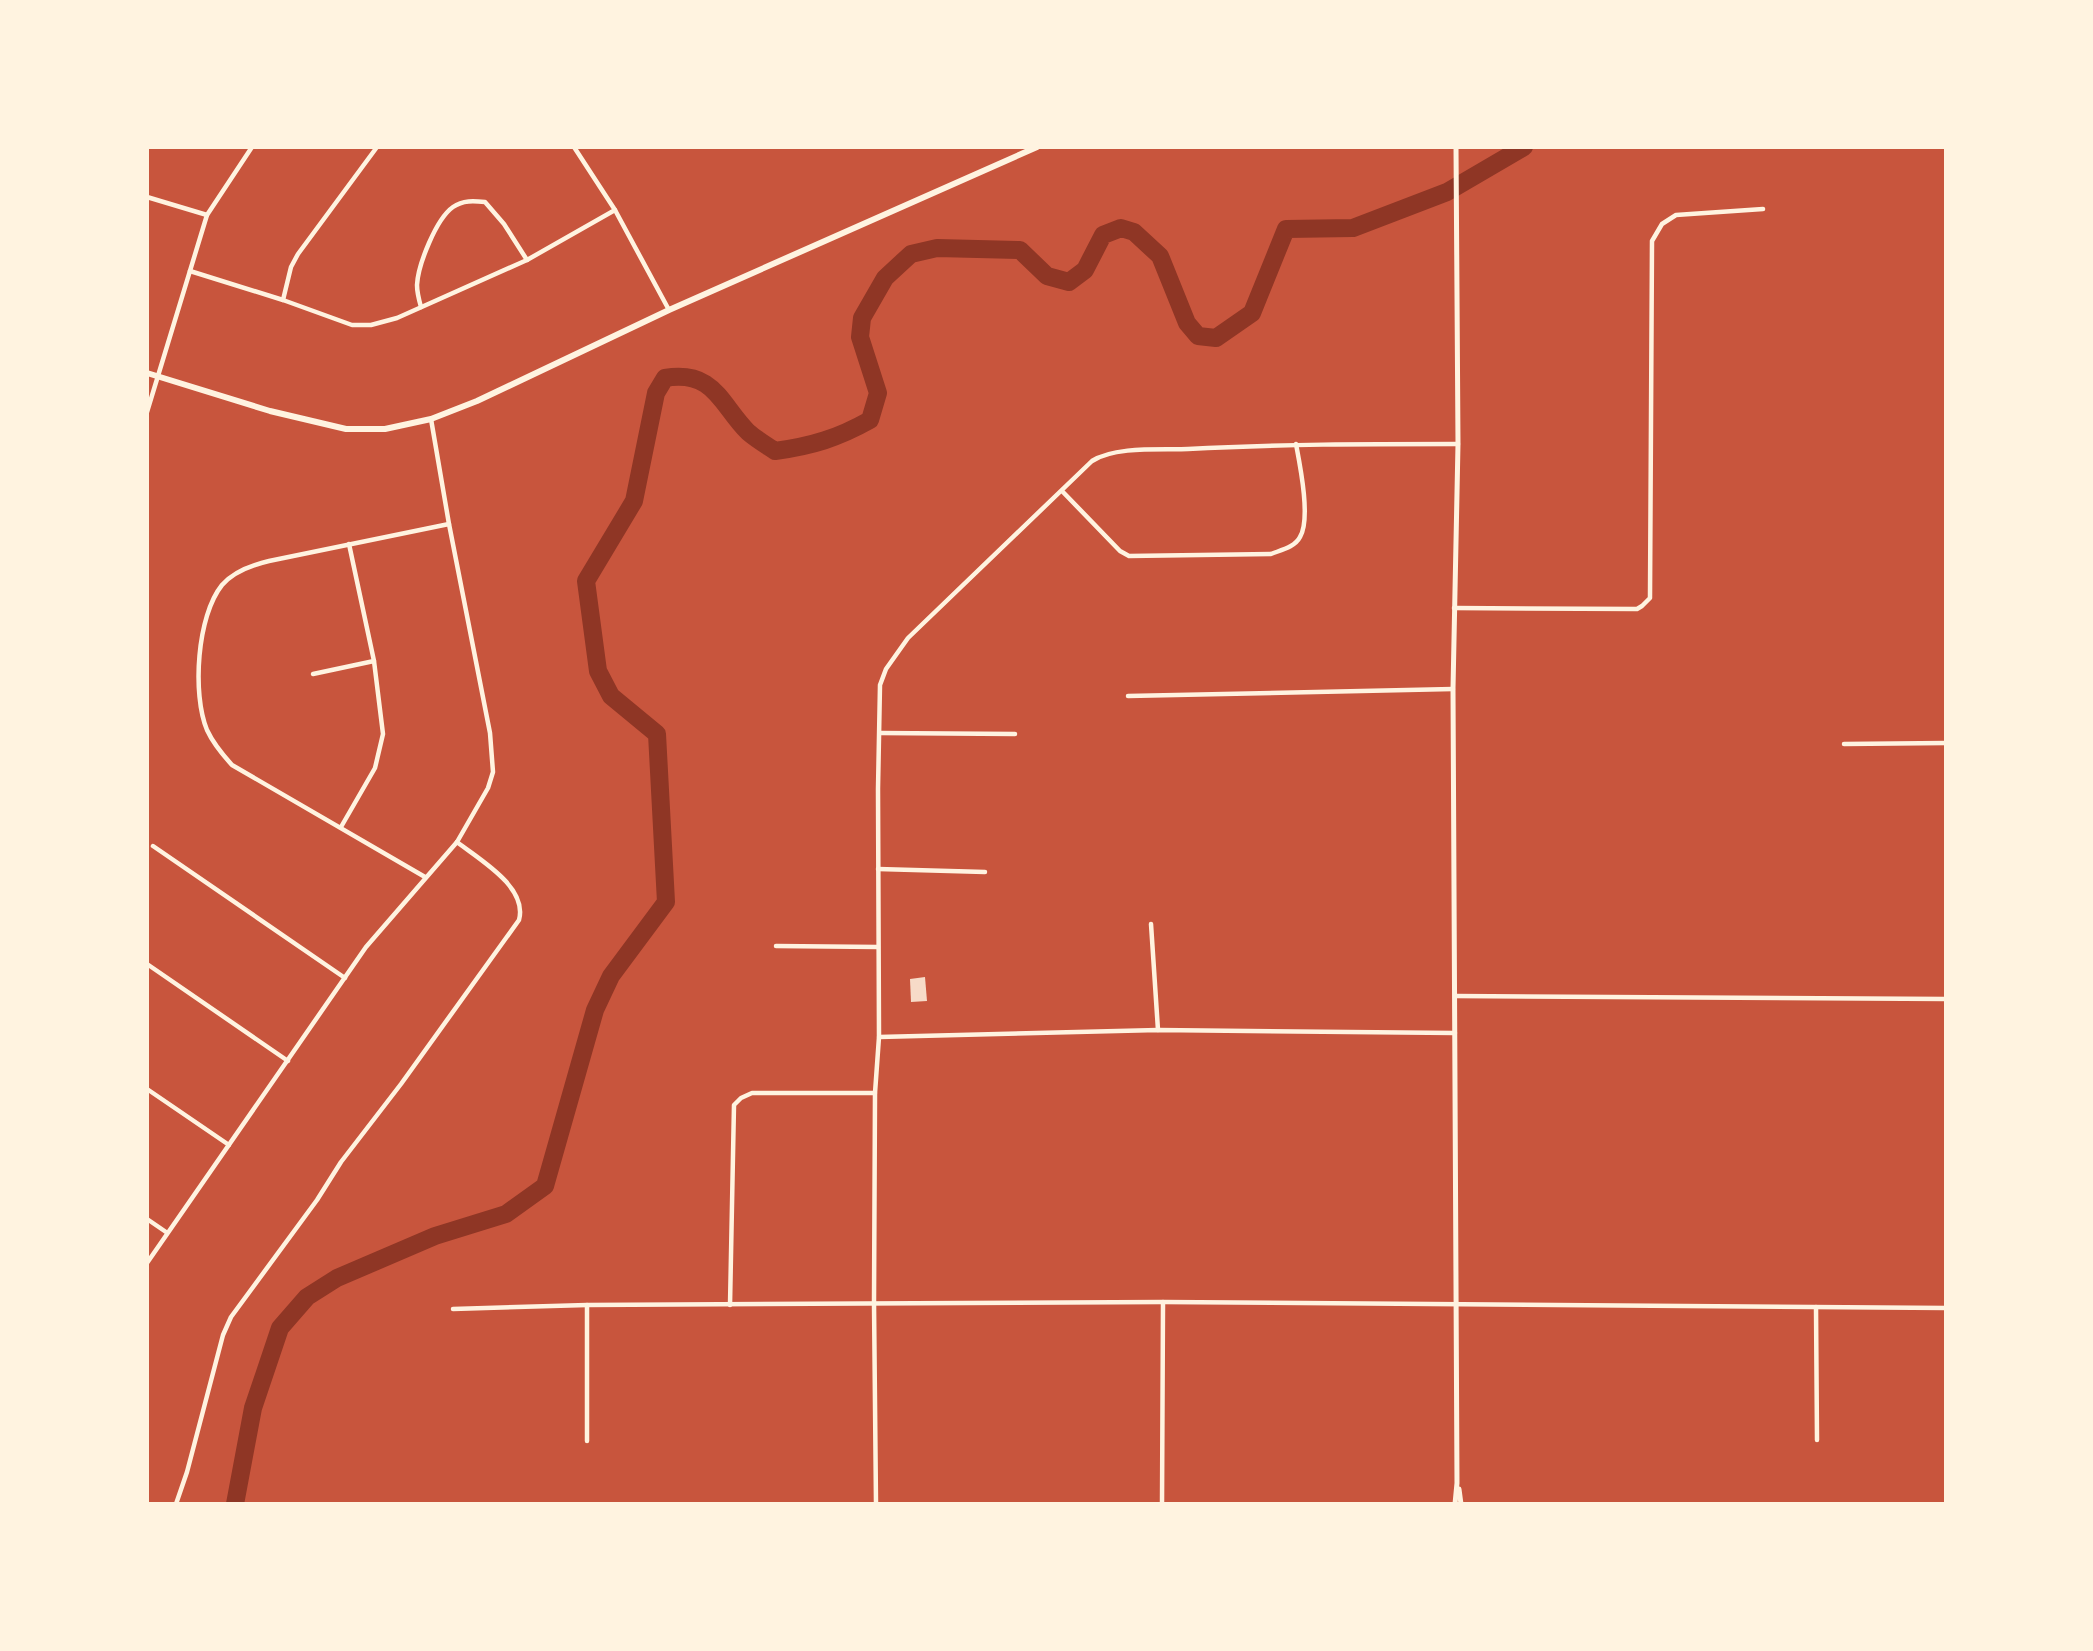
<svg xmlns="http://www.w3.org/2000/svg" width="2093" height="1651" font-family="'DejaVu Sans',sans-serif">
	<rect width="100%" height="100%" fill="#c8553d"/>
	<g fill="none" stroke-linecap="round" stroke-linejoin="round">
		<path stroke="#8f3625" stroke-width="18" d="M 235,1504 L 253,1408 L 280,1328 L 307,1297 L 337,1278 L 435,1236 L 506,1214 L 545,1186 L 595,1010 L 611,976 L 666,902 L 657,734 L 611,696 L 598,671 L 586,581 L 634,501 L 656,393 L 665,378 C 715,370 720,404 748,432 C 756,439 766,445 775,451 C 812,446 838,438 870,420 L 878,393 L 860,337 L 862,318 L 885,278 L 911,254 L 937,248 L 1020,250 L 1047,276 L 1069,282 L 1085,270 L 1103,235 L 1121,228 L 1134,232 L 1160,256 L 1187,323 L 1198,336 L 1216,338 L 1252,313 L 1286,229 L 1353,228 L 1447,192 L 1524,147"/>
	</g>
	<polygon fill="#f7dbc8" points="925,977 927,1001 911,1002 910,979"/>
	<g fill="none" stroke-linecap="round" stroke-linejoin="round">
		<g stroke="#fff3e0" stroke-width="4.5">
			<polyline points="574,147 615,210 669,310"/>
			<polyline points="147,197 207,215"/>
			<polyline points="190,271 283,300 352,325 371,325 397,318 527,260 615,210"/>
			<polyline points="283,300 291,267 298,254 377,147"/>
			<path d="M 421,307 C 419,300 417,293 417,285 C 418,265 436,219 453,207 C 463,200 474,201 485,202 L 504,224 L 527,260"/>
			<polyline points="147,412 207,215 252,147"/>
			<path d="M 1062,491 L 1120,551 L 1129,556 L 1271,554 C 1281,550 1295,547 1300,537 C 1311,519 1300,465 1296,444"/>
			<polyline points="1454,608 1637,609 1642,606 1650,598 1652,241 1662,224 1676,215 1763,209"/>
			<polyline points="313,674 374,661"/>
			<polyline points="1128,696 1453,689"/>
			<polyline points="880,733 1015,734"/>
			<polyline points="1844,744 1946,743"/>
			<polyline points="341,827 375,768 383,734 374,661 349,544"/>
			<polyline points="153,846 345,978"/>
			<polyline points="878,869 985,872"/>
			<path d="M 425,877 L 232,765 C 222,754 213,743 207,730 C 192,694 197,616 222,585 C 234,571 252,565 269,561 L 449,524"/>
			<polyline points="1151,924 1158,1030"/>
			<polyline points="776,946 878,947"/>
			<polyline points="147,964 288,1061"/>
			<polyline points="1455,996 1946,999"/>
			<polyline points="879,1037 1158,1030 1455,1033"/>
			<polyline points="147,1089 229,1145"/>
			<polyline points="147,1219 166,1232"/>
			<polyline points="147,1263 366,947 457,842 488,788 493,772 490,733 449,524 431,419"/>
			<polyline points="730,1305 734,1105 741,1098 752,1093 875,1093"/>
			<polyline points="1816,1307 1817,1440"/>
			<polyline points="453,1309 587,1305 1163,1302 1946,1308"/>
			<polyline points="587,1441 587,1305"/>
			<path d="M 176,1504 L 187,1472 L 223,1335 L 231,1317 L 317,1200 L 341,1162 L 401,1084 L 519,920 C 528,887 480,860 457,842"/>
			<path d="M 876,1504 L 874,1303 L 875,1093 L 879,1037 L 878,789 L 880,685 L 886,669 L 908,638 L 1092,461 C 1115,446 1161,450 1188,449 C 1278,444 1368,444 1458,444"/>
			<polyline points="1162,1504 1163,1302"/>
		</g>
		<g stroke="#fff3e0" stroke-width="5">
			<polyline points="1459,1489 1461,1504"/>
			<polyline points="1455,1504 1457,1483 1453,689 1458,444 1456,147"/>
		</g>
		<polyline stroke="#fff3e0" stroke-width="6" points="147,373 270,411 346,429 385,429 431,419 477,401 669,310 1037,147"/>
	</g>
	<rect width="2093" height="1651" fill="none" stroke="#fff3e0" stroke-width="298"/>
</svg>
